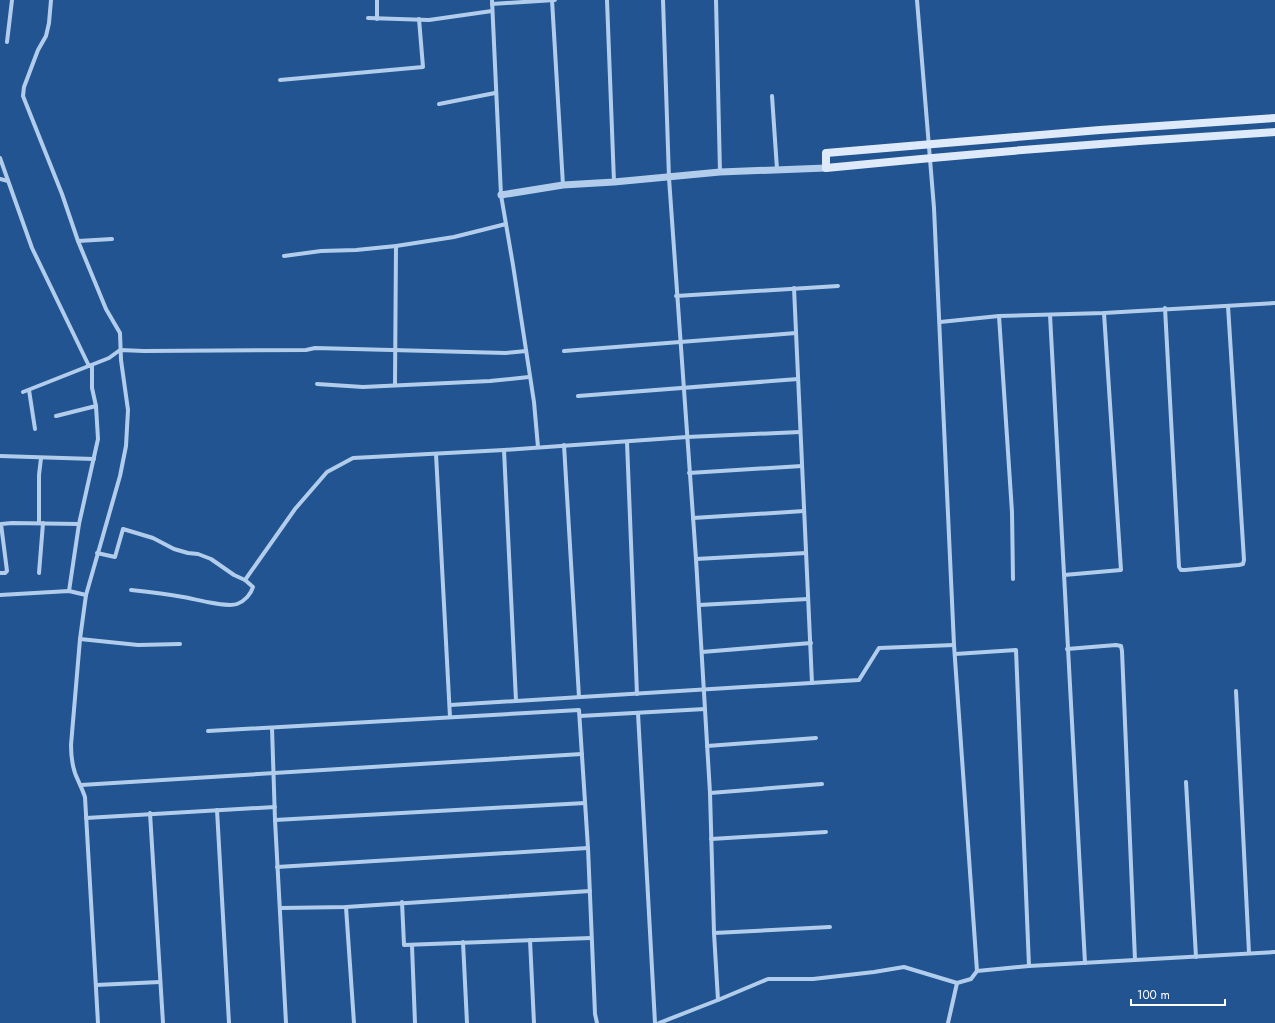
<svg xmlns="http://www.w3.org/2000/svg" width="1275" height="1023" font-family="Jost,sans-serif">
	<rect width="100%" height="100%" fill="#215490"/>
	<g fill="none" stroke-linecap="round" stroke-linejoin="round">
		<g stroke="#b2cdec" stroke-width="4">
			<path d="M 51,0 L 49,23 L 46,36 L 38,50 L 24,87 L 23,96 L 62,194 L 78,241 L 106,309 L 120,333 L 121,360 L 128,410 L 126,446 L 120,476 L 86,595 L 80,639 L 71,745 C 71,755 72,764 75,773 C 78,781 82,788 85,797 L 98,1023"/>
			<polyline points="492,0 501,195 513,265 534,402 538,447"/>
			<polyline points="552,0 563,185"/>
			<polyline points="607,0 614,182"/>
			<polyline points="663,0 669,178 696,559 710,793 714,933 718,1000"/>
			<polyline points="716,0 720,172"/>
			<polyline points="917,0 934,208 954,645 977,971"/>
			<polyline points="492,4 555,0"/>
			<polyline points="368,18 429,20 492,11"/>
			<polyline points="377,19 377,0"/>
			<polyline points="7,42 12,0"/>
			<polyline points="280,80 423,67 419,19"/>
			<polyline points="772,96 777,169"/>
			<polyline points="439,104 495,93"/>
			<polyline points="0,158 32,248 89,366"/>
			<polyline points="0,179 8,181"/>
			<polyline points="78,241 112,239"/>
			<polyline points="284,256 321,251 356,250 396,246 454,237 506,224"/>
			<polyline points="794,288 812,683"/>
			<polyline points="676,296 838,286"/>
			<polyline points="1165,308 1179,567 1181,570 1185,570 1239,565 1243,564 1244,560 1228,306"/>
			<polyline points="1050,315 1085,963"/>
			<polyline points="999,316 1012,512 1013,579"/>
			<polyline points="940,322 999,316 1104,313 1275,303"/>
			<polyline points="564,351 796,333"/>
			<polyline points="317,384 363,387 490,381 529,377"/>
			<polyline points="395,385 396,246"/>
			<polyline points="29,390 35,429"/>
			<polyline points="23,392 109,358 120,350 144,351 306,350 315,348 506,353 526,351"/>
			<polyline points="578,396 798,379"/>
			<polyline points="56,416 96,406"/>
			<polyline points="627,442 637,694"/>
			<polyline points="564,445 579,697"/>
			<polyline points="504,450 516,701"/>
			<polyline points="436,454 450,717"/>
			<polyline points="0,456 94,459"/>
			<polyline points="689,473 802,466"/>
			<polyline points="693,518 804,511"/>
			<polyline points="39,523 39,475 41,458"/>
			<path d="M 97,553 L 115,557 L 123,529 L 153,538 L 174,549 L 188,553 L 198,554 L 211,559 L 234,575 L 245,580 L 253,587 C 251,594 245,601 237,604 C 227,608 195,599 183,597 C 166,594 149,592 131,590"/>
			<polyline points="696,559 806,553"/>
			<polyline points="0,573 5,573 7,571 1,524 12,523 79,524"/>
			<polyline points="39,573 43,523"/>
			<polyline points="1064,575 1121,570 1104,313"/>
			<polyline points="245,580 295,509 327,472 353,458 504,450 687,437 800,432"/>
			<polyline points="69,591 79,524 98,439 96,406 92,388 92,365"/>
			<polyline points="0,595 69,591 86,595"/>
			<polyline points="699,605 808,599"/>
			<polyline points="80,639 138,645 180,644"/>
			<polyline points="1067,649 1116,645 1121,646 1122,651 1135,960"/>
			<polyline points="702,652 811,643"/>
			<polyline points="955,654 1016,650 1029,966"/>
			<polyline points="1236,691 1249,953"/>
			<polyline points="450,705 859,680 879,648 954,645"/>
			<polyline points="638,713 655,1023"/>
			<polyline points="580,716 705,709"/>
			<polyline points="272,728 275,820 286,1023"/>
			<polyline points="208,731 579,710 588,848 595,1014 597,1023"/>
			<polyline points="707,746 816,738"/>
			<polyline points="1186,782 1196,957"/>
			<polyline points="81,785 582,754"/>
			<polyline points="710,793 822,784"/>
			<polyline points="217,810 229,1023"/>
			<polyline points="150,813 163,1023"/>
			<polyline points="86,818 275,807"/>
			<polyline points="275,820 585,803"/>
			<polyline points="711,839 826,832"/>
			<polyline points="277,867 588,848"/>
			<polyline points="402,902 404,945 591,938"/>
			<polyline points="346,907 354,1023"/>
			<polyline points="281,908 346,907 590,891"/>
			<polyline points="714,933 830,927"/>
			<polyline points="530,940 534,1023"/>
			<polyline points="463,942 467,1023"/>
			<polyline points="412,946 415,1023"/>
			<polyline points="96,985 160,982"/>
			<polyline points="659,1023 718,1000 768,979 813,979 874,972 904,967 957,983 971,979 977,971 1029,966 1275,952"/>
			<polyline points="948,1023 957,983"/>
		</g>
		<polyline stroke="#b2cdec" stroke-width="7" points="501,195 563,185 614,182 720,172 826,168"/>
		<path stroke="#deeaf9" stroke-width="8" d="M 1275,118 L 1100,130 L 826,153 L 826,168 C 976,153 1125,141 1275,132"/>
	</g>
	<path d="M1131 999v6h94v-6" fill="none" stroke="#ffffff" stroke-width="2"/>
	<text x="1137" y="999" font-size="12" fill="#ffffff" stroke="#215490" stroke-width="3" paint-order="stroke">100 m</text>
</svg>
